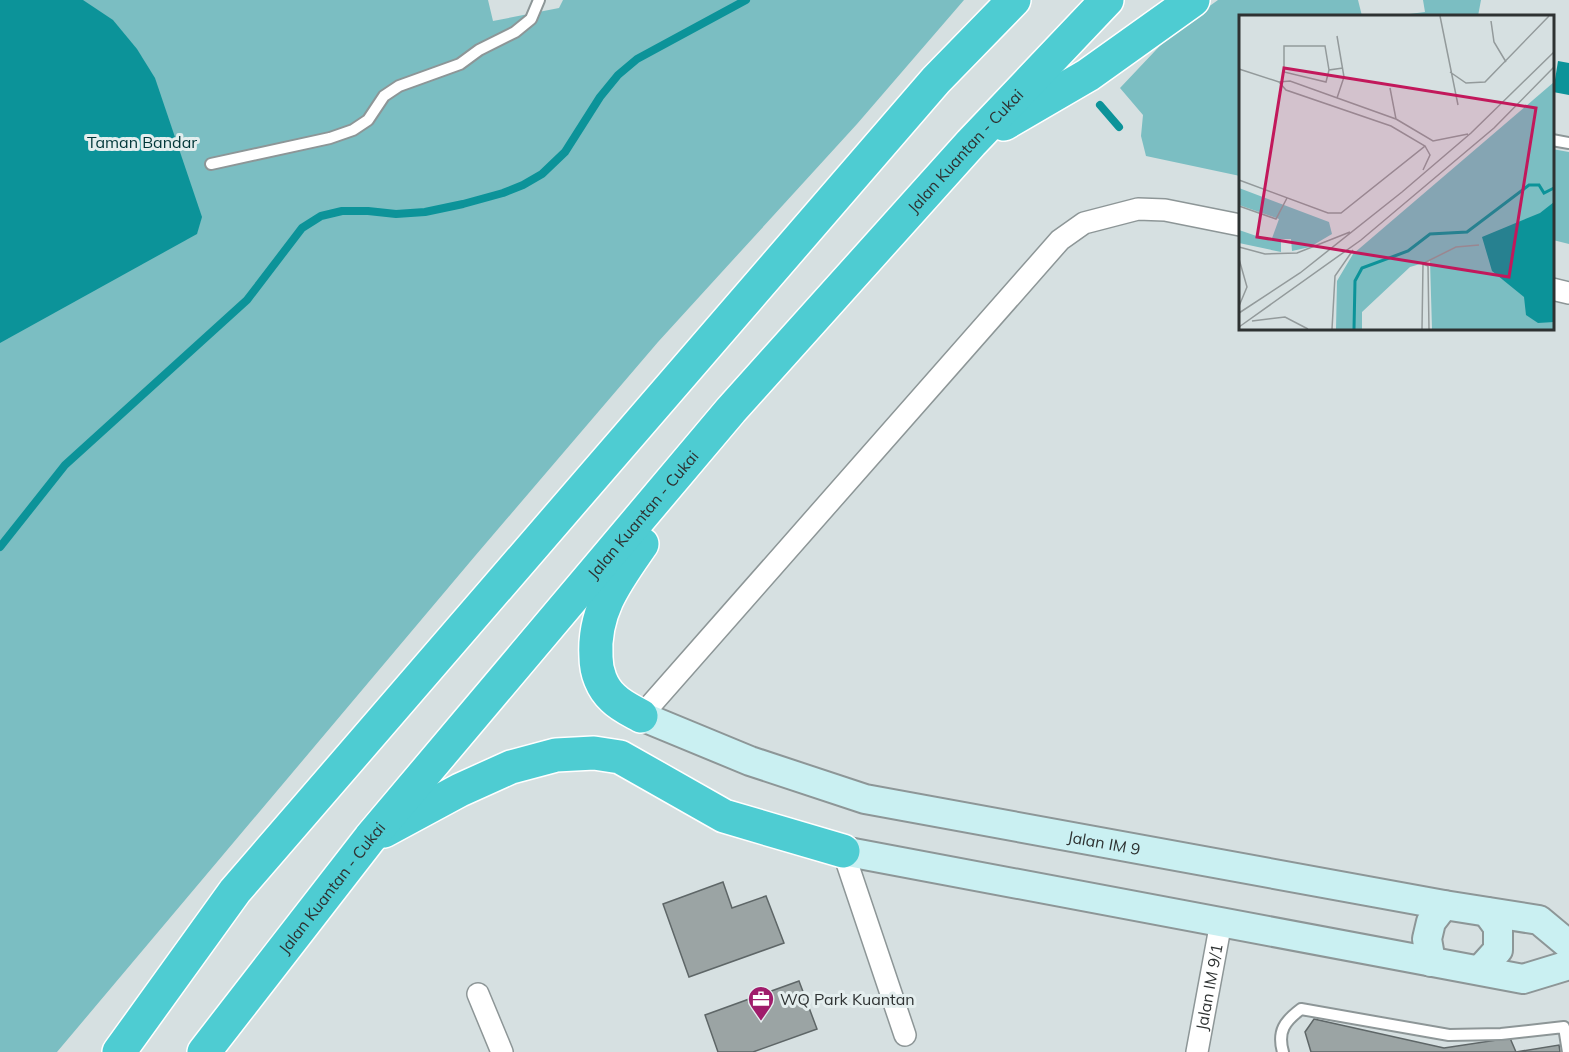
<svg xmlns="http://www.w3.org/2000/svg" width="1569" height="1052" font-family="Mulish,sans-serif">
	<rect width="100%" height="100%" fill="#d6e0e1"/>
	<g fill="#7bbec2">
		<polygon points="0,0 488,0 493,21 559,8 563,0 964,0 857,124 658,342 475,556 57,1052 0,1052"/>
		<polygon points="1218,0 1358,0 1362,16 1240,16 1240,176 1146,156 1141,136 1143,115 1120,88 1172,33"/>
		<polygon points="1423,0 1481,0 1478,16 1394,16 1425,12"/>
		<polygon points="1552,149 1569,152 1569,244 1553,240"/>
	</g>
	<g fill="#0c9399">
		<polygon points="0,0 83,0 113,20 137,49 155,78 202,217 197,234 0,343"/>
		<polygon points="1558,61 1569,63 1569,95 1553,92"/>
	</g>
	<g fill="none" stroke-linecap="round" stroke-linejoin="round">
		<g stroke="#0c9399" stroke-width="8">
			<polyline points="1100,105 1119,127"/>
			<polyline points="0,547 65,465 247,300 302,228 321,216 342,211 368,211 396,214 425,212 463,204 503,193 523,185 542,174 565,152 600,97 618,75 637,59 746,0"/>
		</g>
	</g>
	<g fill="#9ba4a4" stroke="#5e6667" stroke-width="1.5">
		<polygon points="723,882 732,908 766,896 784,943 689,977 663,904"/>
		<polygon points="799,981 817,1029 753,1052 718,1052 705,1015"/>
		<polygon points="1314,1019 1444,1048 1510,1038 1516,1052 1559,1045 1560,1052 1311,1052 1305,1032"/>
	</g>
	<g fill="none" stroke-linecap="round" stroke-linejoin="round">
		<g stroke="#8d9697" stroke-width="14">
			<g id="lane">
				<polyline points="1552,140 1569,143"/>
				<polyline points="211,164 330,138 353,130 368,120 384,96 399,86 460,64 479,50 515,32 531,19 539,0"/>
				<path d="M 1283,1052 C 1277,1031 1285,1021 1301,1009 L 1449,1035 L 1501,1034 L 1564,1027 L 1568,1052"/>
			</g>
		</g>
		<g stroke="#8d9697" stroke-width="24">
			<g id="street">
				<polyline points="1552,289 1569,293"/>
				<polyline points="641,716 1060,240 1084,223 1138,209 1165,210 1240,225"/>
				<polyline points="843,851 905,1035"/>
				<polyline points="478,994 502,1052"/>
				<path id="s1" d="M 1197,1052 L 1221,922"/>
			</g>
		</g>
		<g stroke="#8d9697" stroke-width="32">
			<g id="secondary">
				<path id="s2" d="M 641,716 L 750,761 L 865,799 L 1444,905 L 1539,920 L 1569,945"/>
				<polyline points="843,851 1523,979 1569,965"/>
				<polyline points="1431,962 1427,939 1431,922 1444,905"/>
				<polyline points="1480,970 1498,950 1498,927 1487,912"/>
			</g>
		</g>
		<g stroke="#fff" stroke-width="36">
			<g id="highway">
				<polyline points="1004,124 1088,75 1193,0"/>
				<path d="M 641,716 C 632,711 621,706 613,698 C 602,688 596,672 596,657 C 593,611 617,580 642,544"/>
				<polyline points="384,831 460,790 511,767 556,755 594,753 620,757 724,816 843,851"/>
				<polyline points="119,1052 235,891 936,80 1014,0"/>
				<path id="s3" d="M 204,1052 L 370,838 L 731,410 L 971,143 L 1107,0"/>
			</g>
		</g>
		<use href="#lane" stroke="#fff" stroke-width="10"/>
		<use href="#street" stroke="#fff" stroke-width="21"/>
		<use href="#secondary" stroke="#caf0f2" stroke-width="28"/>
		<use href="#highway" stroke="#4eccd2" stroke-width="33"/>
	</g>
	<defs>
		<g id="office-pin" transform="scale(1.35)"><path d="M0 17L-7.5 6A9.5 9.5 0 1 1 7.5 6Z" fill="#a01c6b" stroke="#e4eeee"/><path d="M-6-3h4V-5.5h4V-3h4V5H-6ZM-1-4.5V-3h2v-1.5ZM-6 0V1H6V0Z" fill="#fff"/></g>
	</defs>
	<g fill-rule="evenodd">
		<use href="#office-pin" x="761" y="999"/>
	</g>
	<g text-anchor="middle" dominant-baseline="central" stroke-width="6" stroke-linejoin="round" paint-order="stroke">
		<g font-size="16" fill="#003638" stroke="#e4eeee">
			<text x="142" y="142">Taman Bandar</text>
		</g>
		<g font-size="16" fill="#2e3232" stroke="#e4eeee">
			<text stroke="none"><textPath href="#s3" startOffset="1180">Jalan Kuantan - Cukai</textPath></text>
			<text stroke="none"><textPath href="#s3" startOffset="694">Jalan Kuantan - Cukai</textPath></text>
			<text stroke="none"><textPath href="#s2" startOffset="482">Jalan IM 9</textPath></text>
			<text stroke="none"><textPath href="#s3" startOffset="208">Jalan Kuantan - Cukai</textPath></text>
			<text stroke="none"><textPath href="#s1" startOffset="66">Jalan IM 9/1</textPath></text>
		</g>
		<g font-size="16" fill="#2e3232" stroke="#e4eeee" text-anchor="start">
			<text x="780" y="999">WQ Park Kuantan</text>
		</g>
	</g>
	<g transform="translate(1239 15)">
		<rect width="315" height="315" fill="#d6e0e1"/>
		<path d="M 315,67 L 315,314 L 193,314 L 191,246 L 171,252 L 123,297 L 123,314 L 97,314 L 98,266 L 114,239 ZM 0,173 L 90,207 L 93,219 L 71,232 L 53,236 L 52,224 L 42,224 L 42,237 L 0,228 L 0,215 L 32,226 L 40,204 L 0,190 Z" fill="#7bbec2"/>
		<path d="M 315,187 L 315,307 L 299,308 L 287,300 L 285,282 L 253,256 L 243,222 L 301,198 Z" fill="#0c9399"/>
		<path fill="none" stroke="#0c9399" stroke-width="3" d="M 115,314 L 116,266 L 123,253 L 169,236 L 191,219 L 228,217 L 290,170 L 300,170 L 305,178 L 315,173"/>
		<path fill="none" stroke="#939a9b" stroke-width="1.5" d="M 201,1 L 219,90M 252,6 L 255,27 L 267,47M 0,54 L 40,67 L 51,66 L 157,104 L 151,73M 90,55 L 86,31 L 45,31 L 45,57 L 87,67 L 90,55 L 104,53M 211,57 L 227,68 L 246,67 L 310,1M 98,83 L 105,62 L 98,21M 157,104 L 194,126 L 229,119M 184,155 L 191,140 L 186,131M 0,165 L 89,198 L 102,198 L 186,131 L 152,111 L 47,75 L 40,67M 0,191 L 37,204 L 48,183M 0,232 L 26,239 L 58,238 L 111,217M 0,244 L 8,272 L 0,291M 183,249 L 217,232 L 240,230M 0,298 L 61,258 L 163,177 L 232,118 L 315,37M 13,306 L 46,302 L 69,314M 0,312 L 122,225 L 255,113 L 315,52M 93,314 L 96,261 L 114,235M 183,314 L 184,249 L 189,251 L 190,314"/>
		<path fill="#c2185b" fill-opacity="0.15" stroke="#c2185b" stroke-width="3" d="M 45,53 L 297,93 L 270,262 L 18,222 Z"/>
		<rect width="315" height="315" fill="none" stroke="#2e3232" stroke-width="3"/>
	</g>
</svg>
